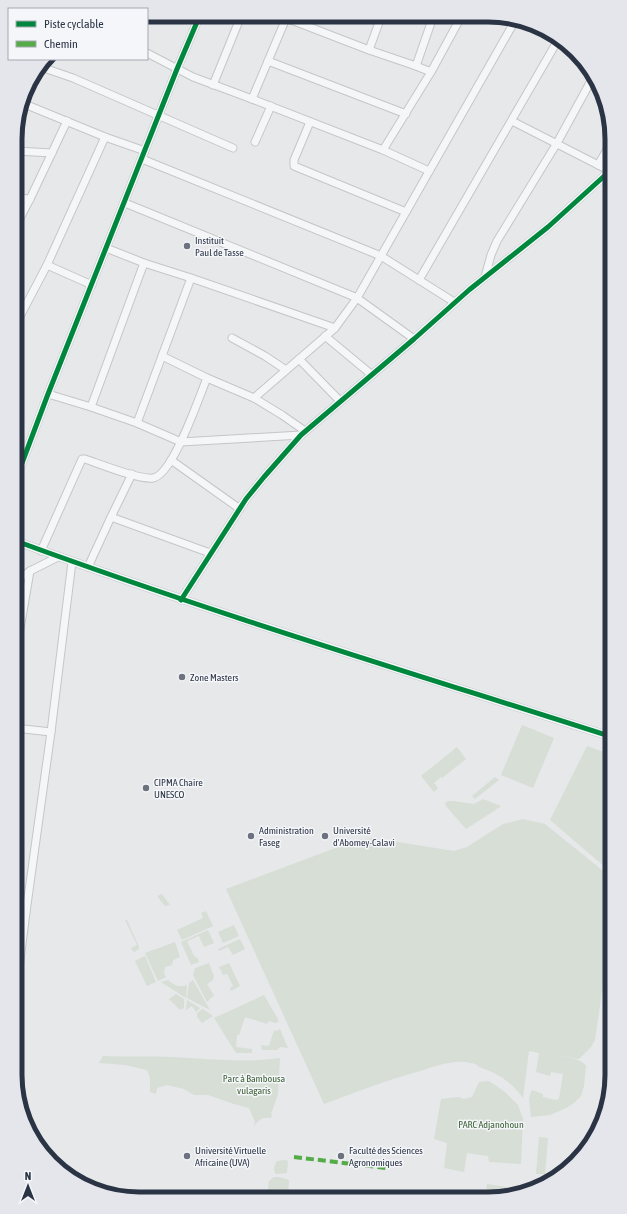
<svg xmlns="http://www.w3.org/2000/svg" width="627" height="1214" font-family="'Asap Condensed',sans-serif">
	<rect width="100%" height="100%" fill="#e6e8ea"/>
	<g fill="#d6ded6">
		<polygon points="522,725 554,738 533,788 501,775"/>
		<polygon points="587,746 612,755 612,873 550,820"/>
		<polygon points="457,747 466,759 442,778 441,777 434,783 438,788 434,792 421,776"/>
		<polygon points="495,777 499,780 475,799 472,796"/>
		<polygon points="483,799 501,806 500,807 466,829 446,806 445,803 448,801 453,801 474,804"/>
		<path d="M 523,819 L 545,824 L 612,878 L 612,977 L 602,991 L 595,1040 L 591,1047 L 579,1059 L 561,1056 C 570,1059 579,1057 586,1066 L 584,1086 L 581,1096 L 574,1103 L 566,1108 L 550,1115 L 531,1117 L 529,1098 L 532,1090 L 543,1094 L 543,1097 L 555,1100 L 559,1099 L 563,1074 L 551,1072 L 550,1076 L 536,1072 L 539,1053 L 529,1051 L 523,1098 C 510,1081 499,1074 479,1067 C 477,1065 474,1063 471,1063 C 454,1059 437,1066 420,1071 C 387,1080 356,1092 324,1104 L 226,889 L 357,840 L 373,838 L 454,851 L 467,847 L 503,824 Z"/>
		<polygon points="162,894 170,905 165,906 157,896"/>
		<polygon points="206,911 213,926 182,940 177,930 203,918 201,913"/>
		<polygon points="125,920 127,920 128,922 139,947 138,950 134,952 131,948 137,945"/>
		<polygon points="234,925 239,936 223,943 218,932"/>
		<polygon points="208,930 214,943 204,947 199,936 187,941 194,956 195,956 196,958 197,957 199,962 191,965 181,942"/>
		<polygon points="240,939 245,949 233,955 228,947 219,951 218,949"/>
		<polygon points="175,942 180,957 173,960 172,965 165,967 164,973 166,977 158,981 145,953"/>
		<polygon points="145,956 156,982 147,986 135,961"/>
		<polygon points="209,963 214,976 213,980 207,984 214,995 207,1002 193,975 195,968"/>
		<polygon points="229,963 240,986 231,991 230,988 233,986 227,974 223,975 219,967"/>
		<path d="M 168,980 C 174,985 179,988 187,985 L 186,998 L 161,982 Z"/>
		<polygon points="193,980 210,1010 187,998 189,983"/>
		<polygon points="176,994 184,999 184,1008 180,1010 169,999"/>
		<polygon points="264,995 279,1021 276,1023 269,1021 267,1024 245,1017 239,1035 237,1035 236,1047 252,1049 252,1053 236,1053 214,1018"/>
		<polygon points="187,1000 200,1008 196,1012 192,1006 186,1010"/>
		<polygon points="203,1009 213,1016 202,1023 197,1017 197,1013"/>
		<polygon points="280,1029 288,1048 280,1047 277,1050 262,1050 261,1045 269,1046 274,1030 276,1031"/>
		<path d="M 103,1056 C 126,1057 150,1056 173,1057 C 209,1059 244,1063 280,1058 L 278,1094 L 271,1114 L 272,1115 L 271,1118 C 262,1117 258,1120 254,1127 L 255,1122 L 249,1108 L 234,1104 L 208,1095 L 194,1095 L 184,1089 L 167,1085 L 157,1088 L 156,1094 L 150,1092 L 150,1078 L 147,1070 L 125,1065 L 99,1063 Z"/>
		<polygon points="489,1081 505,1092 518,1105 523,1119 521,1164 489,1162 488,1156 467,1153 464,1172 444,1168 447,1143 434,1139 441,1099 459,1097 463,1099 472,1097 479,1082"/>
		<polygon points="539,1137 548,1138 545,1174 536,1174"/>
		<path d="M 284,1160 L 288,1161 L 287,1173 L 276,1174 C 273,1170 274,1165 277,1161 Z"/>
		<polygon points="274,1177 279,1177 289,1180 288,1198 269,1198 268,1188 269,1181"/>
		<polygon points="535,1179 548,1181 547,1183 534,1189"/>
		<polygon points="487,1184 520,1189 519,1194 516,1194 486,1190"/>
		<polygon points="383,1189 420,1196 420,1199 382,1193"/>
	</g>
	<g fill="none" stroke-linecap="round" stroke-linejoin="round">
		<g stroke="#c4c6c8" stroke-width="9">
			<g id="minor">
				<polyline points="286,18 369,50 416,66 431,72"/>
				<polyline points="369,50 381,17"/>
				<polyline points="147,53 193,77 252,99 383,150 429,171"/>
				<polyline points="268,61 406,114"/>
				<polyline points="416,66 433,17"/>
				<polyline points="41,67 73,78 233,148"/>
				<polyline points="213,85 241,16"/>
				<polyline points="252,99 287,16"/>
				<polyline points="22,103 105,137 145,151"/>
				<polyline points="512,121 610,171"/>
				<polyline points="310,122 294,160 294,166 406,212"/>
				<polyline points="255,142 271,106"/>
				<polyline points="383,150 431,72 461,17"/>
				<polyline points="16,151 52,153"/>
				<polyline points="142,159 381,256 454,302"/>
				<polyline points="598,165 612,141"/>
				<polyline points="16,198 30,199"/>
				<polyline points="125,203 350,295 357,298 414,339"/>
				<polyline points="16,226 30,199 67,121"/>
				<polyline points="106,248 144,263 191,278 335,328"/>
				<polyline points="47,265 92,285"/>
				<polyline points="485,277 491,255 497,241 557,143 592,79"/>
				<polyline points="419,280 558,40"/>
				<polyline points="16,324 47,265 105,137"/>
				<polyline points="325,336 372,375"/>
				<polyline points="232,338 265,356 286,370"/>
				<polyline points="162,356 207,378 254,398 282,415 305,431"/>
				<polyline points="299,359 340,401"/>
				<polyline points="48,394 91,407 137,423 181,442 301,435"/>
				<polyline points="254,398 335,328 357,298 516,19"/>
				<polyline points="91,407 144,263"/>
				<polyline points="137,423 191,278"/>
				<polyline points="171,460 240,509"/>
				<polyline points="16,479 48,394 177,69 200,15"/>
				<polyline points="111,517 210,553"/>
				<path d="M 16,541 C 212,613 412,673 612,737"/>
				<path d="M 41,551 L 82,459 L 85,459 C 100,464 139,480 153,478 C 173,475 199,397 207,378"/>
				<polyline points="88,567 111,517 132,474"/>
				<polyline points="16,581 30,571 58,557"/>
				<polyline points="181,600 246,499 264,477 301,435 414,339 469,290 548,227 612,169"/>
				<polyline points="15,658 30,571"/>
				<polyline points="15,728 51,732"/>
				<polyline points="15,895 26,912"/>
				<polyline points="15,1000 26,912 51,732 72,562"/>
			</g>
		</g>
		<use href="#minor" stroke="#f5f6f7" stroke-width="7"/>
		<polyline stroke="#54ac47" stroke-width="4" stroke-dasharray="8 4" stroke-linecap="butt" points="294,1157 386,1168"/>
		<g stroke="#f4f6f9" stroke-width="8">
			<g id="cycleway">
				<polyline points="16,479 48,394 177,69 200,15"/>
				<path d="M 16,541 C 212,613 412,673 612,737"/>
				<polyline points="181,600 246,499 264,477 301,435 414,339 469,290 548,227 612,169"/>
			</g>
		</g>
		<use href="#cycleway" stroke="#00873e" stroke-width="5"/>
	</g>
	<g fill="#6c737f" stroke="#f4f6f9" stroke-width="1.5">
		<circle cx="187" cy="246" r="4"/>
		<circle cx="182" cy="677" r="4"/>
		<circle cx="146" cy="788" r="4"/>
		<circle cx="251" cy="836" r="4"/>
		<circle cx="325" cy="836" r="4"/>
		<circle cx="187" cy="1156" r="4"/>
		<circle cx="341" cy="1156" r="4"/>
	</g>
	<g text-anchor="middle" dominant-baseline="central" stroke-width="3" stroke-linejoin="round" paint-order="stroke">
		<g font-size="10" fill="#2b3445" stroke="#f4f6f9" text-anchor="start">
			<text x="195" y="240">Instituit<tspan x="195" dy="12">Paul de Tasse</tspan></text>
			<text x="190" y="677">Zone Masters</text>
			<text x="154" y="782">CIPMA Chaire<tspan x="154" dy="12">UNESCO</tspan></text>
			<text x="259" y="830">Administration<tspan x="259" dy="12">Faseg</tspan></text>
			<text x="333" y="830">Université<tspan x="333" dy="12">d'Abomey-Calavi</tspan></text>
			<text x="195" y="1150">Université Virtuelle<tspan x="195" dy="12">Africaine (UVA)</tspan></text>
			<text x="349" y="1150">Faculté des Sciences<tspan x="349" dy="12">Agronomiques</tspan></text>
		</g>
		<g font-size="10" fill="#3f6138" stroke="#f4f6f9">
			<text x="254" y="1078">Parc à Bambousa<tspan x="254" dy="12">vulagaris</tspan></text>
			<text x="491" y="1124">PARC Adjanohoun</text>
		</g>
	</g>
	<path d="M0 0H627V1214H0ZM139 22H488A117 117 0 0 1 605 139V1075A117 117 0 0 1 488 1192H139A117 117 0 0 1 22 1075V139A117 117 0 0 1 139 22Z" fill="#e4e6eb" fill-rule="evenodd"/>
	<path fill="none" stroke="#2b3445" stroke-width="5" d="M139 22H488A117 117 0 0 1 605 139V1075A117 117 0 0 1 488 1192H139A117 117 0 0 1 22 1075V139A117 117 0 0 1 139 22Z"/>
	<rect x="8" y="8" width="140" height="52" fill="#f4f6f9" stroke="#a4a8b1"/>
	<rect x="16" y="21" width="20" height="6" fill="#00873e" stroke="#a4a8b1"/>
	<text x="44" y="28" font-size="12" fill="#2b3445">Piste cyclable</text>
	<rect x="16" y="41" width="20" height="6" fill="#54ac47" stroke="#a4a8b1"/>
	<text x="44" y="48" font-size="12" fill="#2b3445">Chemin</text>
	<g transform="translate(28 1186)" stroke="#f4f6f9" stroke-width="3" paint-order="stroke">
	<path d="M0-3L7 15L0 10L-7 15Z" fill="#2b3445"/>
	<text y="-6" font-size="11" font-weight="bold" text-anchor="middle" fill="#2b3445">N</text>
	</g>
</svg>
